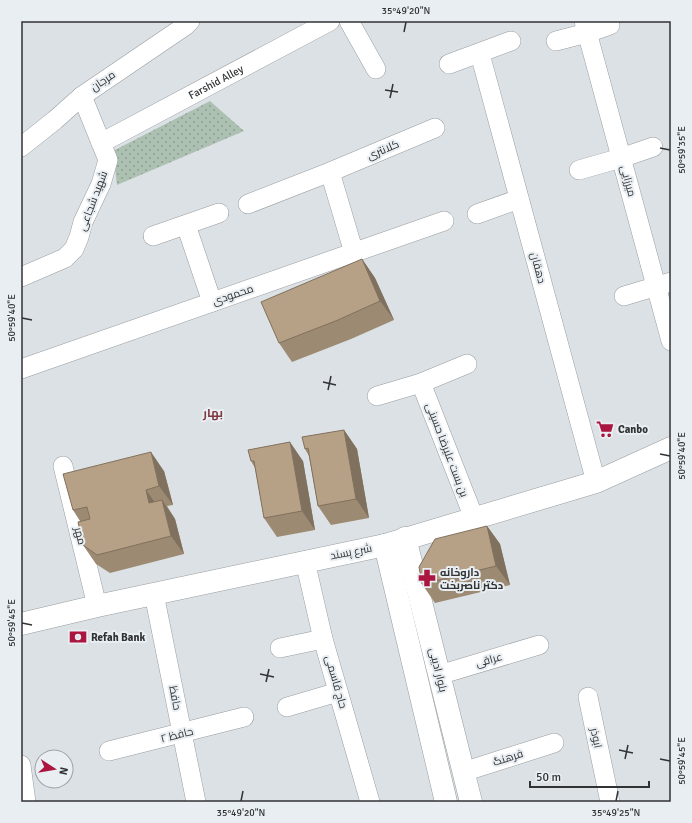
<svg xmlns="http://www.w3.org/2000/svg" width="692" height="823" font-family="Signika,Cairo,sans-serif">
	<defs>
		<pattern id="park-dots" width="8" height="8" patternUnits="userSpaceOnUse"><rect width="8" height="8" fill="#adc1b3"/><path d="M2 2h.1M6 6h.1" fill="none" stroke="#8d9d92" stroke-width="1.8" stroke-linecap="round"/></pattern>
	</defs>
	<rect width="100%" height="100%" fill="#dce1e5"/>
	<polygon fill="url(#park-dots)" points="210,101 244,131 117,185 113,151"/>
	<g fill="none" stroke-linecap="round" stroke-linejoin="round">
		<g stroke="#989da0" stroke-width="20">
			<g id="minor">
				<polyline points="349,21 376,69"/>
				<polyline points="584,21 671,341"/>
				<polyline points="556,41 587,33 610,25"/>
				<polyline points="480,54 596,482"/>
				<polyline points="449,64 511,41"/>
				<path id="s1" d="M 101,143 L 330,21"/>
				<polyline points="21,147 55,120 82,96 185,26 190,21"/>
				<polyline points="579,170 621,158 653,147"/>
				<polyline points="330,172 354,253"/>
				<polyline points="248,204 330,172 435,128"/>
				<polyline points="477,214 519,199"/>
				<polyline points="186,225 212,302"/>
				<polyline points="153,236 219,213"/>
				<polyline points="21,277 65,258 74,249 79,237 83,222 101,184 108,160 82,96"/>
				<polyline points="624,296 671,282"/>
				<polyline points="21,369 444,221"/>
				<polyline points="421,383 474,518"/>
				<polyline points="377,396 421,383 467,364"/>
				<polyline points="63,466 97,606"/>
				<polyline points="305,561 323,639 370,802"/>
				<polyline points="154,594 196,802"/>
				<polyline points="280,648 323,639"/>
				<polyline points="439,675 539,645"/>
				<polyline points="588,697 610,802"/>
				<polyline points="287,707 338,692"/>
				<polyline points="109,751 244,717"/>
				<polyline points="21,765 26,802"/>
				<polyline points="463,772 554,743"/>
			</g>
		</g>
		<g stroke="#989da0" stroke-width="23">
			<g id="major">
				<polyline points="405,538 471,802"/>
				<polyline points="385,545 446,802"/>
				<polyline points="21,624 97,606 385,545 596,482 671,448"/>
			</g>
		</g>
		<use href="#minor" stroke="#fff" stroke-width="19"/>
		<use href="#major" stroke="#fff" stroke-width="22"/>
	</g>
	<g fill="#9d8a73">
		<polygon points="362,259 375,278 394,320 351,339 292,362 279,343"/>
		<polygon points="344,430 357,449 369,518 331,525 318,506 309,456 305,449"/>
		<polygon points="248,450 303,461 315,530 277,537 264,518 255,468 251,461"/>
		<polygon points="164,471 173,505 167,506 175,519 184,554 110,573 96,564 83,545 80,521 73,510"/>
		<polygon points="487,526 500,544 510,585 435,603 422,584"/>
	</g>
	<g fill="#80715e">
		<polygon points="362,259 375,278 394,320 380,301"/>
		<polygon points="344,430 357,449 369,518 356,499"/>
		<polygon points="290,442 303,461 315,530 302,511"/>
		<polygon points="151,452 164,471 173,505 159,486"/>
		<polygon points="146,490 159,508 149,503"/>
		<polygon points="162,500 175,519 184,554 171,536"/>
		<polygon points="487,526 500,544 510,585 496,566"/>
	</g>
	<g fill="#b7a186" stroke="#80715e">
		<polygon points="362,259 380,301 338,320 279,343 261,302"/>
		<polygon points="344,430 356,499 318,506 308,448 305,449 302,437"/>
		<polygon points="290,442 302,511 264,518 254,461 251,461 248,450"/>
		<polygon points="151,452 159,486 146,490 149,503 162,500 171,536 97,555 83,545 78,522 90,519 87,507 73,510 63,474"/>
		<polygon points="487,526 496,566 422,584 419,567 435,539"/>
	</g>
	<path fill="none" stroke="#303234" stroke-width="1.5" d="M 404,32 L 406,22M 385,90 L 398,92M 390,98 L 393,84M 660,148 L 670,150M 22,318 L 32,320M 323,382 L 336,385M 328,390 L 331,376M 660,454 L 670,456M 22,623 L 32,625M 260,674 L 274,677M 266,682 L 269,669M 619,750 L 633,753M 625,759 L 628,745M 660,759 L 670,761M 241,801 L 243,791M 616,801 L 618,791"/>
	<defs>
		<g id="supermarket-bare" transform="scale(1.38)"><path d="M-6-5.5h2.5l.6 2H6L4.5 2H-2.5L-4.4-4H-6ZM-1.5 3.2a1.3 1.3 0 1 0 .1 0ZM3 3.2a1.3 1.3 0 1 0 .1 0Z" fill="#ab153f" stroke="#e9eef2" stroke-width="2.5" paint-order="stroke"/></g>
		<g id="pharmacy-bare" transform="scale(1.38)"><path d="M-2-6h4v4h4v4h-4v4h-4v-4h-4v-4h4Z" fill="#ab153f" stroke="#e9eef2" stroke-width="2.5" paint-order="stroke"/></g>
		<g id="bank-bare" transform="scale(1.38)"><path d="M-6-4H6V4H-6ZM0-2.3a2.3 2.3 0 1 0 0 4.6a2.3 2.3 0 1 0 0-4.6Z" fill="#ab153f" stroke="#e9eef2" stroke-width="2.5" paint-order="stroke"/></g>
	</defs>
	<g fill-rule="evenodd">
		<use href="#supermarket-bare" x="605" y="429"/>
		<use href="#pharmacy-bare" x="427" y="578"/>
		<use href="#bank-bare" x="78" y="637"/>
	</g>
	<g text-anchor="middle" dominant-baseline="central" stroke-width="4" stroke-linejoin="round" paint-order="stroke">
		<g font-size="11" fill="#303234" stroke="#e9eef2">
			<text transform="translate(103 81) rotate(-34)">مرجان</text>
			<text stroke="none"><textPath href="#s1" startOffset="130">Farshid Alley</textPath></text>
			<text transform="translate(383 150) rotate(-23)">کلانتری</text>
			<text transform="translate(628 181) rotate(75)">میرزایی</text>
			<text transform="translate(93 201) rotate(-69)">شهید شجاعی</text>
			<text transform="translate(538 268) rotate(75)">دهقان</text>
			<text transform="translate(233 295) rotate(-19)">محمودی</text>
			<text transform="translate(447 450) rotate(69)">بن بست علیرضا حسینی</text>
			<text transform="translate(80 536) rotate(76)">مهر</text>
			<text transform="translate(351 552) rotate(-11)">شرع پسند</text>
			<text transform="translate(489 660) rotate(-16)">عراقی</text>
			<text transform="translate(438 670) rotate(76)">بلوار ادیبی</text>
			<text transform="translate(336 682) rotate(74)">حاج قاسمی</text>
			<text transform="translate(175 698) rotate(79)">حافظ</text>
			<text transform="translate(177 735) rotate(-14)">۲ حافظ</text>
			<text transform="translate(596 738) rotate(78)">ابوذر</text>
			<text transform="translate(508 758) rotate(-18)">فرهنگ</text>
		</g>
		<g font-size="11" font-weight="bold" fill="#303234" stroke="#e9eef2" text-anchor="start">
			<text x="618" y="429">Canbo</text>
			<text x="440" y="572">داروخانه<tspan x="440" dy="13">دکتر ناصربخت</tspan></text>
			<text x="91" y="637">Refah Bank</text>
		</g>
		<g font-size="12" font-weight="bold" fill="#803842" stroke="#e9eef2">
			<text x="213" y="413">بهار</text>
		</g>
	</g>
	<rect width="692" height="823" fill="none" stroke="#e9eef2" stroke-width="44"/>
	<g transform="translate(54 769) rotate(102)"><circle r="19" fill="#e9eef2" stroke="#9fa3a6"/>
	<path d="M0-3L7 15L0 10L-7 15Z" fill="#ab153f"/>
	<text y="-6" font-size="11" font-weight="bold" text-anchor="middle" fill="#303234">N</text>
	</g>
	<path d="M530 781v6h119v-6" fill="none" stroke="#303234" stroke-width="2"/>
	<text x="536" y="781" font-size="12" fill="#303234" stroke="#e9eef2" stroke-width="3" paint-order="stroke">50 m</text>
	<rect x="22" y="22" width="648" height="779" fill="none" stroke="#303234" stroke-width="1.5"/>
	<g font-size="10" text-anchor="middle" fill="#303234">
		<text x="406" y="14">35°49'20"N</text>
		<text transform="translate(681 150) rotate(-90)" y="4">50°59'35"E</text>
		<text transform="translate(11 318) rotate(-90)" y="4">50°59'40"E</text>
		<text transform="translate(681 456) rotate(-90)" y="4">50°59'40"E</text>
		<text transform="translate(11 623) rotate(-90)" y="4">50°59'45"E</text>
		<text transform="translate(681 761) rotate(-90)" y="4">50°59'45"E</text>
		<text x="241" y="816">35°49'20"N</text>
		<text x="616" y="816">35°49'25"N</text>
	</g>
</svg>
